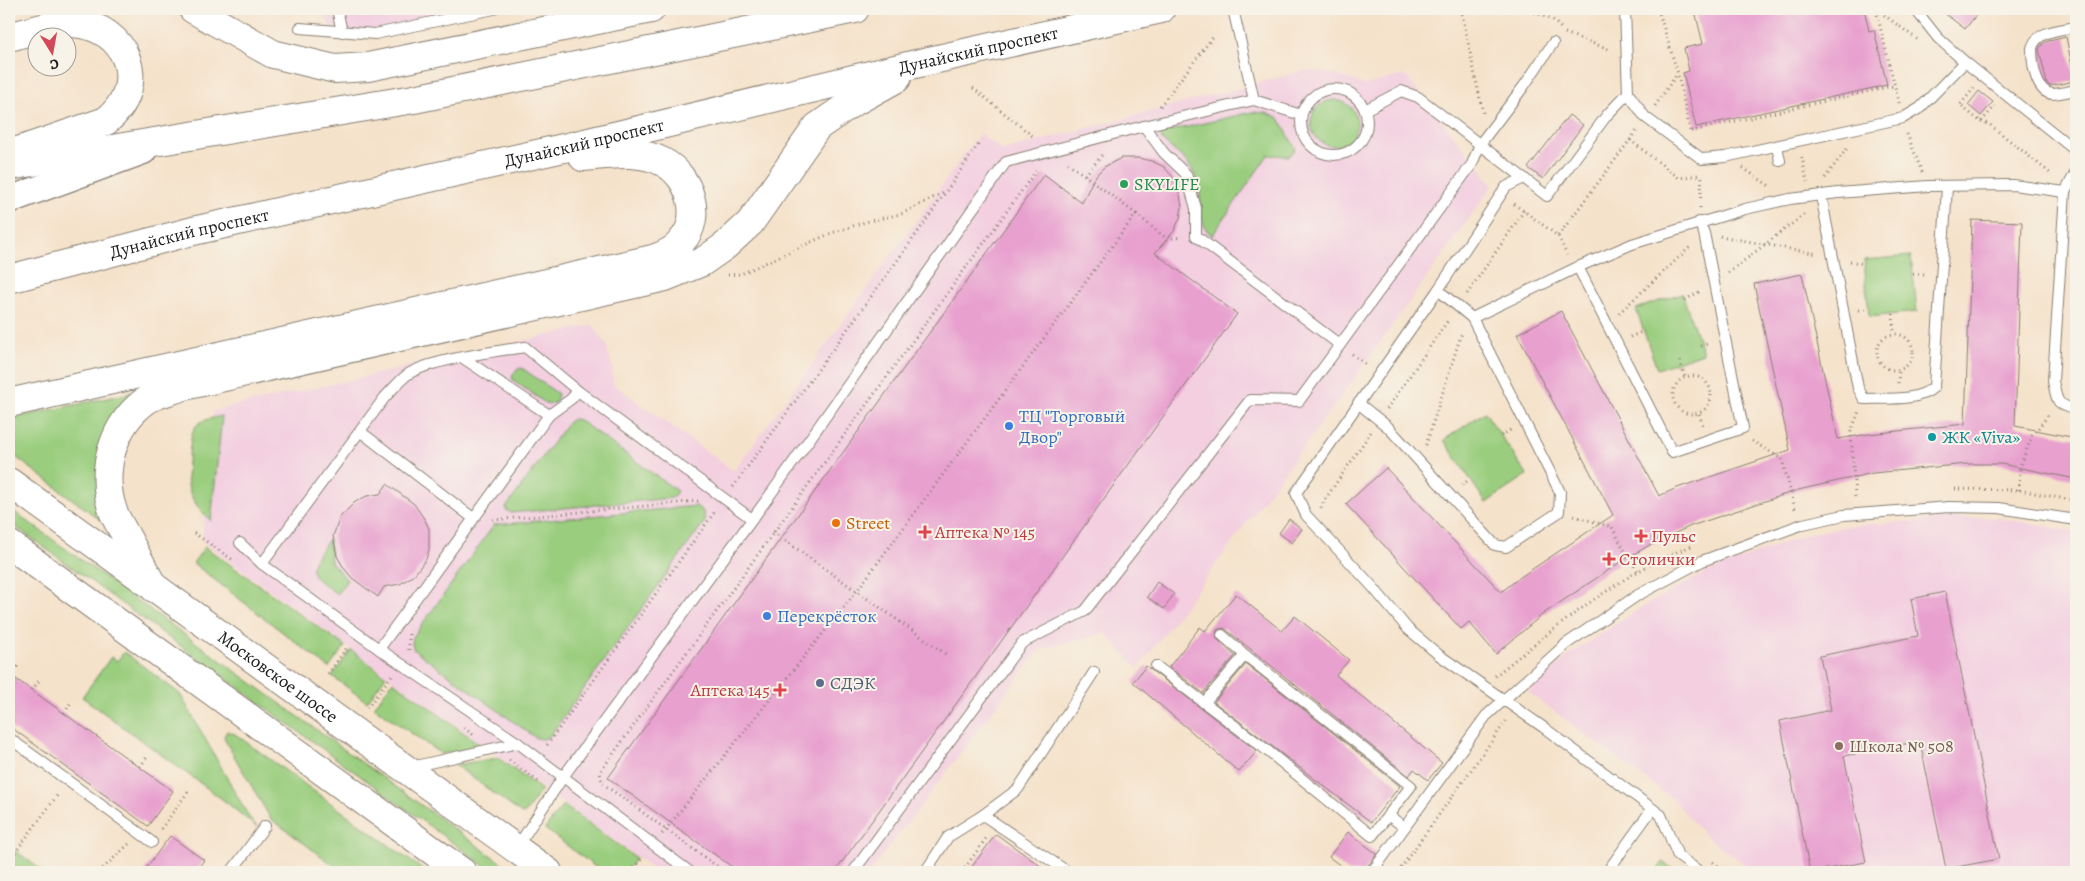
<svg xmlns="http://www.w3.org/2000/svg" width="2085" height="881" font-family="Alegreya,serif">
	<rect width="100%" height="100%" fill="#f7f3e8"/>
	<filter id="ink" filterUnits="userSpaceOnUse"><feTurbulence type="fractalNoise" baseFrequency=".02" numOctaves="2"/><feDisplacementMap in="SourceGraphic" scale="10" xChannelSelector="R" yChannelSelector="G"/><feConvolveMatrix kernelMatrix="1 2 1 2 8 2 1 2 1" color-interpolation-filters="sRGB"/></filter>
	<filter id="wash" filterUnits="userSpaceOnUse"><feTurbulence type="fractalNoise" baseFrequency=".0096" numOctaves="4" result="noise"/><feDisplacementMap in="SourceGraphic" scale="20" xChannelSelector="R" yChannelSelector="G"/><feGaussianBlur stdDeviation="1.12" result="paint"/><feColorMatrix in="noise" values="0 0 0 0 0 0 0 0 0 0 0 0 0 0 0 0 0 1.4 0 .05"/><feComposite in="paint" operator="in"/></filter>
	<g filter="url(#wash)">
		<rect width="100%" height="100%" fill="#f5e2ca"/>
		<g fill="#f3cfe0">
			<polygon points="322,9 473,9 335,38"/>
			<polygon points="1307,70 1337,75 1365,85 1405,75 1493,185 1353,380 1138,669 1105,633 1039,650 870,872 658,872 202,541 213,411 593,325 607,346 613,371 613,384 734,471 980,133 1002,151"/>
			<polygon points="1948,518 1999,518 2076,532 2076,872 1755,872 1702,833 1675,801 1528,692 1572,653 1642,607 1705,573 1805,535 1847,526"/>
		</g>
		<g fill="#9acd7e" stroke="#5b744d">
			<circle cx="1334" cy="123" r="23"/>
			<path d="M 1252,112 L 1266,113 L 1279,118 L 1296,149 L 1289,156 L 1268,155 L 1212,236 C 1194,221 1206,196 1194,174 C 1187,158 1173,151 1162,140 L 1161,135 L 1165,132 Z"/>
			<polygon points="1911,256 1917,312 1869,317 1864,260"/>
			<polygon points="1682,293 1703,353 1657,369 1636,309"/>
			<polygon points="522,368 558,394 556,402 548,405 513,380 512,376 518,369"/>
			<polygon points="158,387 140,397 103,522 9,452 9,419"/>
			<polygon points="1485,412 1527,475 1486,503 1444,440"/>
			<path d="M 222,416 L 211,521 C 184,495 185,482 190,447 C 191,440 191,430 197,425 C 203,419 214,418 222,416 Z"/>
			<polygon points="573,419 579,420 677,491 672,498 511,513 505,509 568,422"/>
			<polygon points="696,506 703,511 705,521 549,737 543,739 536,738 414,650 412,644 413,637 494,525"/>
			<polygon points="9,508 514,872 493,872 9,522"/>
			<path d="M 329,539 L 331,562 L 347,580 L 337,594 C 304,571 306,571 329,539 Z"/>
			<polygon points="205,547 345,646 329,668 193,563"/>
			<polygon points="351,650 386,676 367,702 332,676"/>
			<polygon points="124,652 180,694 249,817 258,828 222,799 82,697 111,657 117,661"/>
			<polygon points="393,681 482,746 441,754 374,707"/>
			<polygon points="227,731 235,734 426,872 343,872 271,819 227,744 224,736"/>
			<polygon points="498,758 542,790 525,813 522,814 455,765"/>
			<polygon points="563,805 636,858 625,872 602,872 545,829"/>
			<polygon points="9,846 44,872 9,872"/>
			<polygon points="1663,862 1677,872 1656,872"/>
		</g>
		<g id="blocks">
			<g fill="#e8a0cf">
				<polygon points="1707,9 1864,9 1869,31 1874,30 1887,85 1696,127 1683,73 1689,71 1684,48 1703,44 1695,11"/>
				<polygon points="1939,9 1981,9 1965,29"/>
				<polygon points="2066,37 2075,81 2050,86 2047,83 2039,49 2045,42"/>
				<polygon points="1979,91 1993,102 1981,116 1968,105"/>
				<polygon points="1569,115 1583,125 1543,179 1528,168"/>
				<polygon points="1121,158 1138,158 1152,161 1164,167 1172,176 1177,184 1180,195 1182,207 1180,218 1174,231 1155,253 1237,314 835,872 739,872 608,778 1044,174 1082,203 1093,180 1098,173 1104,167"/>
				<polygon points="1972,220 2022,222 2015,426 2076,438 2076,479 2001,464 1967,464 1873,473 1798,490 1691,526 1655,542 1622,561 1543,614 1496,654 1469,622 1461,629 1346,504 1386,468 1501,592 1519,578 1613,515 1517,334 1561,311 1659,496 1677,488 1790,450 1754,284 1802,274 1838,439 1869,434 1965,424"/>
				<polygon points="387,484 414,504 425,520 429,529 429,550 426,559 414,575 400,584 384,587 378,597 352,578 344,568 337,556 333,536 340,517 355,502 367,496 380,494"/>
				<polygon points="1289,519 1302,529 1292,543 1279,533"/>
				<polygon points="1157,582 1174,594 1164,609 1147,597"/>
				<polygon points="1945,592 1999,859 1946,869 1920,741 1844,756 1866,862 1810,872 1780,721 1831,710 1820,656 1918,636 1911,599"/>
				<polygon points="1236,594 1282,631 1295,616 1349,660 1336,675 1442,763 1428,780 1414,769 1409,776 1224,628 1217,630 1216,638 1235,656 1203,693 1169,667 1200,627 1205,631"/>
				<polygon points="1246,664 1400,786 1371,822 1214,702"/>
				<polygon points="1146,666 1257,751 1239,772 1133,682"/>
				<polygon points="9,674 173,791 148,826 9,726"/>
				<polygon points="1348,832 1377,854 1363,872 1349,872 1329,857"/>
				<polygon points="996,834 1049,872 968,872"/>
				<polygon points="170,836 204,860 195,872 143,872"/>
			</g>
		</g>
	</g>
	<g filter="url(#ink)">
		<use href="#blocks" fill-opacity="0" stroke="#887f73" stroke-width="1"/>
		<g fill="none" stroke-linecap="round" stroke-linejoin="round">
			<g stroke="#887f73" stroke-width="12">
				<g id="service">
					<polyline points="337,9 342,32"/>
					<polyline points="1233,9 1254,100"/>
					<polyline points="1625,9 1628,93"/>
					<polyline points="1915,9 1938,38 1965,62"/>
					<path d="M 2076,27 C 2061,30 2037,30 2032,48 C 2032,62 2035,93 2053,94 C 2060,94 2069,91 2076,90"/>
					<polyline points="300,28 375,34 494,9"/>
					<circle cx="1334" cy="122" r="33"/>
					<polyline points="1365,110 1401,91 1418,97 1547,196 1607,115 1628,93 1645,117 1702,159 1725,157 1903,118 1920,108 1965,62 2076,151"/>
					<polyline points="1144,126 1254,100 1301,115"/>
					<polyline points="1777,146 1780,161"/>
					<polyline points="1524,178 1506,187 1438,290 1296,493 1306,515 1371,585 1408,629 1439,655 1543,727 1661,815 1678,856 1700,872"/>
					<polyline points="2065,192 2076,172"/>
					<path d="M 1821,195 L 1858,388 L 1864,399 C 1885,398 1918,402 1934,387 L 1947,187"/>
					<polyline points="1578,267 1672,452 1743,428 1704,233 1699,222"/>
					<path d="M 1438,290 L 1472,318 L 1578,267 L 1632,244 L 1745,209 L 1790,199 L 1838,193 L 1928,186 L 2013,185 L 2065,192 L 2053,381 C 2057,400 2055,405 2076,409"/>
					<polyline points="578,391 752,519"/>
					<polyline points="1358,403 1388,427 1495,545 1506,547 1559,512 1560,492 1472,318"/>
					<polyline points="361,432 473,518"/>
					<polyline points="240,543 262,564 379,649 518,743 690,872"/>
					<path d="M 262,564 L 385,397 C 392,390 399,381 407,375 C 427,360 498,351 525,347 L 578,391 L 571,399 L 549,415 L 463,358"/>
					<polyline points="379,649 549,415"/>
					<polyline points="1156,666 1264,748 1372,836 1411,786 1245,655"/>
					<polyline points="1204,703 1245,655 1222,635"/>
					<polyline points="9,738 152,842"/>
					<polyline points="411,767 518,743"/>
					<polyline points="983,815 1018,789 1094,672"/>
					<polyline points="1388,815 1404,827"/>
					<polyline points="517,847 563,777 770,495 1006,162 1144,126 1164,153 1186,174 1196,208 1196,236 1340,345"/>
					<polyline points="231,872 265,826"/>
					<polyline points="853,872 1022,643 1085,611 1250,400 1299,401 1472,164 1480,144 1524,86 1553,43"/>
					<polyline points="925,872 948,837 983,815 1068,872"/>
					<polyline points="1372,872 1486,716 1566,644 1638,595 1702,561 1803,524 1844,515 1949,507 1999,508 2076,520"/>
					<polyline points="1607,872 1652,809"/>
				</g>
			</g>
			<g stroke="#887f73" stroke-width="29">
				<polyline id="tertiary" points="9,200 143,151"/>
			</g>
			<g stroke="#887f73" stroke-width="30">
				<g id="secondary">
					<polyline points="193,9 273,54 335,69 368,67 651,9"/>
					<path d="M 9,37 C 24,33 59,22 73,23 C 128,26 150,86 106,121 L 18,151"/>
					<polyline points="9,166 414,99 855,9"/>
					<path id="s1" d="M 9,279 L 193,231 L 568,147 L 924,62 L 1161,9"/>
					<path d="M 9,403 L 653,259 C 664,255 674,251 682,241 C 703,217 690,176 663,162 C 639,149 609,155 583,157"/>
					<path d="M 154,588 C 144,570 135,552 125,534 C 121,527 116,519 113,511 C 99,471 113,423 148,399 C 158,393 173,390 184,386 L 665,277 L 702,262 L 725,246 L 750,223 L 817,127 L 850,104 L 897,78"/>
				</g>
			</g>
			<g stroke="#887f73" stroke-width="30">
				<g id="primary">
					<path id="s2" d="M 9,482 L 548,872"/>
					<polyline points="9,544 462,872"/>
				</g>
			</g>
			<g stroke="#887f73" stroke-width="3" stroke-dasharray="1 4" stroke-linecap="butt">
				<polyline points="1461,9 1483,113"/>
				<polyline points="1525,9 1552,19 1561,28"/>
				<polyline points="1658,9 1678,74 1690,131"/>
				<polyline points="1876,9 1918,40"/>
				<polyline points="1876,10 1899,103"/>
				<polyline points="1565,33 1611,50"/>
				<polyline points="973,88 1035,138"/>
				<polyline points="1974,88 1960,105 1981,122 1995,106"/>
				<polyline points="1160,106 1213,37"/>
				<polyline points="1655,106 1677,74"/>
				<polyline points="1981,122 1989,124 2050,173"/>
				<polyline points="1691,131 1893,86"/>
				<polyline points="1907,134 1922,172"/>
				<polyline points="1630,140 1638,129"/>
				<polyline points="1802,157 1807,182"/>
				<polyline points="1743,168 1771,187"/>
				<polyline points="1085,175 1104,153"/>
				<polyline points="1825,178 1848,147"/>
				<polyline points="1514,204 1558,236 1567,255"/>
				<polyline points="1700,208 1702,175"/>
				<polyline points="1136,214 1167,239 1182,237"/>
				<polyline points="1558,236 1630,140 1679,178 1699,175"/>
				<polyline points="1720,236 1817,254"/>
				<polyline points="1850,261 1864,264"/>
				<polyline points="1728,273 1806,213"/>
				<polyline points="1913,274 1927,274"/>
				<polyline points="728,275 741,274 829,234 865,222 901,214 945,192"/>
				<polyline points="1467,294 1524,211"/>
				<polyline points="1685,300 1699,292"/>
				<polyline points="1859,310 1868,309"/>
				<polyline points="1619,313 1691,246"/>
				<polyline points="1893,314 1894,334"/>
				<circle cx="1895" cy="352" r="18"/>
				<polyline points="1630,337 1644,331"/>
				<polyline points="1701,346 1710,343"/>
				<polyline points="1352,354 1367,365"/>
				<polyline points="1680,361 1685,377"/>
				<circle cx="1692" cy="395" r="19"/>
				<polyline points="1898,383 1899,370"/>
				<polyline points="1387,409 1449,319"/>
				<polyline points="1699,414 1703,426"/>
				<polyline points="1501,436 1512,429"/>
				<polyline points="1752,441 1782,459 1790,490"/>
				<polyline points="1426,445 1462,332"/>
				<polyline points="2021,464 2032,436 2050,413"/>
				<polyline points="1462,485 1470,479"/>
				<polyline points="733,487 923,225 980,142"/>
				<polyline points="1955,489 2019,490 2076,501"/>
				<polyline points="2019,490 2020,468"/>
				<polyline points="1791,493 1795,509"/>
				<polyline points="1855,497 1851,432 1859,411"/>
				<polyline points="1321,508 1324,501 1371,432"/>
				<polyline points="1574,516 1612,527 1627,555"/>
				<polyline points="493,520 699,501"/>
				<polyline points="773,532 947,655"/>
				<polyline points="194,533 233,560"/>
				<polyline points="1629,557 1638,572"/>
				<polyline points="409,634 409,651"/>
				<polyline points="328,674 348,646"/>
				<polyline points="11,675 20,663"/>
				<path d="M 1495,676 C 1551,631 1624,570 1692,546"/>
				<polyline points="32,690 41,678"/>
				<polyline points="367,708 392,675"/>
				<polyline points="64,713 72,701"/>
				<polyline points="464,728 475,736"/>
				<polyline points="547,745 716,510"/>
				<polyline points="509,760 540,783"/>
				<polyline points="140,767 147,757"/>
				<polyline points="161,829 190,789"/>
				<polyline points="662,834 856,592 1136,214 1068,163"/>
				<polyline points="9,861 59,793"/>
				<polyline points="1713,862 1727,872"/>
				<polyline points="99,872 129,844"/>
				<polyline points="631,872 643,857"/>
				<polyline points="725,872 602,783 600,772 1036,171"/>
				<polyline points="962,872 987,837"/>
				<polyline points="1398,872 1506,721"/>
			</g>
			<use href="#service" stroke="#fff" stroke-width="10"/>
			<use href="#tertiary" stroke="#fff" stroke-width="26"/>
			<use href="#secondary" stroke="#fff" stroke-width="28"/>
			<use href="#primary" stroke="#fff" stroke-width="28"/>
		</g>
	</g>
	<circle fill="#2e9e5b" stroke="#f7f3e8" stroke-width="2" cx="1124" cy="184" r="5"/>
	<g fill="#3f7fe0" stroke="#f7f3e8" stroke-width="2">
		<circle cx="1009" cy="426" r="5"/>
		<circle cx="767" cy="616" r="5"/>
	</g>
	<circle fill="#0f9aa8" stroke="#f7f3e8" stroke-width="2" cx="1932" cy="437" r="5"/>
	<circle fill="#e8710a" stroke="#f7f3e8" stroke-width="2" cx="836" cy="523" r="5"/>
	<g fill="#e0444e" stroke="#f7f3e8" stroke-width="2">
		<path d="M922.5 524.5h5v5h5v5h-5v5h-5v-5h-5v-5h5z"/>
		<path d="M1638.5 528.5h5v5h5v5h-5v5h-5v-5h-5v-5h5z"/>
		<path d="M1606.5 551.5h5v5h5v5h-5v5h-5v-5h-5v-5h5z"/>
		<path d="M777.5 682.5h5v5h5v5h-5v5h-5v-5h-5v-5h5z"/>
	</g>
	<circle fill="#5c6f8a" stroke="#f7f3e8" stroke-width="2" cx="820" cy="683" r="5"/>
	<circle fill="#8d6e63" stroke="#f7f3e8" stroke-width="2" cx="1839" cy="746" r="5"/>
	<g text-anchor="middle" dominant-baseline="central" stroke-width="4" stroke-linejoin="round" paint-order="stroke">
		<g font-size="18" fill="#1c1c1c" stroke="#f7f3e8">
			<text stroke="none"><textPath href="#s1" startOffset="996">Дунайский проспект</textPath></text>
			<text stroke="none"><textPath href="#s1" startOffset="591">Дунайский проспект</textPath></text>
			<text stroke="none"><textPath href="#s1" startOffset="186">Дунайский проспект</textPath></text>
			<text stroke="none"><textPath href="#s2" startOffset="332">Московское шоссе</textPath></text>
		</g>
		<g font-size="18" fill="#27864d" stroke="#f7f3e8" text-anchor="start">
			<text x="1134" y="184">SKYLIFE</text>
		</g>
		<g font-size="18" fill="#366cbe" stroke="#f7f3e8" text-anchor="start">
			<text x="1019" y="416">ТЦ "Торговый<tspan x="1019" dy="21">Двор"</tspan></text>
			<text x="777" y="616">Перекрёсток</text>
		</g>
		<g font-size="18" fill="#0d838f" stroke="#f7f3e8" text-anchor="start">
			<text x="1942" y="437">ЖК «Viva»</text>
		</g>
		<g font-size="18" fill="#c56008" stroke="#f7f3e8" text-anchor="start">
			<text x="846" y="523">Street</text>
		</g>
		<g font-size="18" fill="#be3a42" stroke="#f7f3e8" text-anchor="start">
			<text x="935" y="532">Аптека № 145</text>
			<text x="1651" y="536">Пульс</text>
			<text x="1619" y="559">Столички</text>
			<text x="770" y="690" text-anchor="end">Аптека 145</text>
		</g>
		<g font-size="18" fill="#4e5e75" stroke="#f7f3e8" text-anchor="start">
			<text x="830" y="683">СДЭК</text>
		</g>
		<g font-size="18" fill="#785e54" stroke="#f7f3e8" text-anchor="start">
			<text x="1849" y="746">Школа № 508</text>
		</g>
	</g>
	<rect width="2085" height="881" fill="none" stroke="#f7f3e8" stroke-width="30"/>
	<g transform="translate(52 52) rotate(169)"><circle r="24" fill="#f7f3e8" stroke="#9f9d96"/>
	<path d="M0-4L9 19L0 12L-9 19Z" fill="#d1495b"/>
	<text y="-8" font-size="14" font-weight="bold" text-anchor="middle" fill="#1c1c1c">С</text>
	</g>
</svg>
